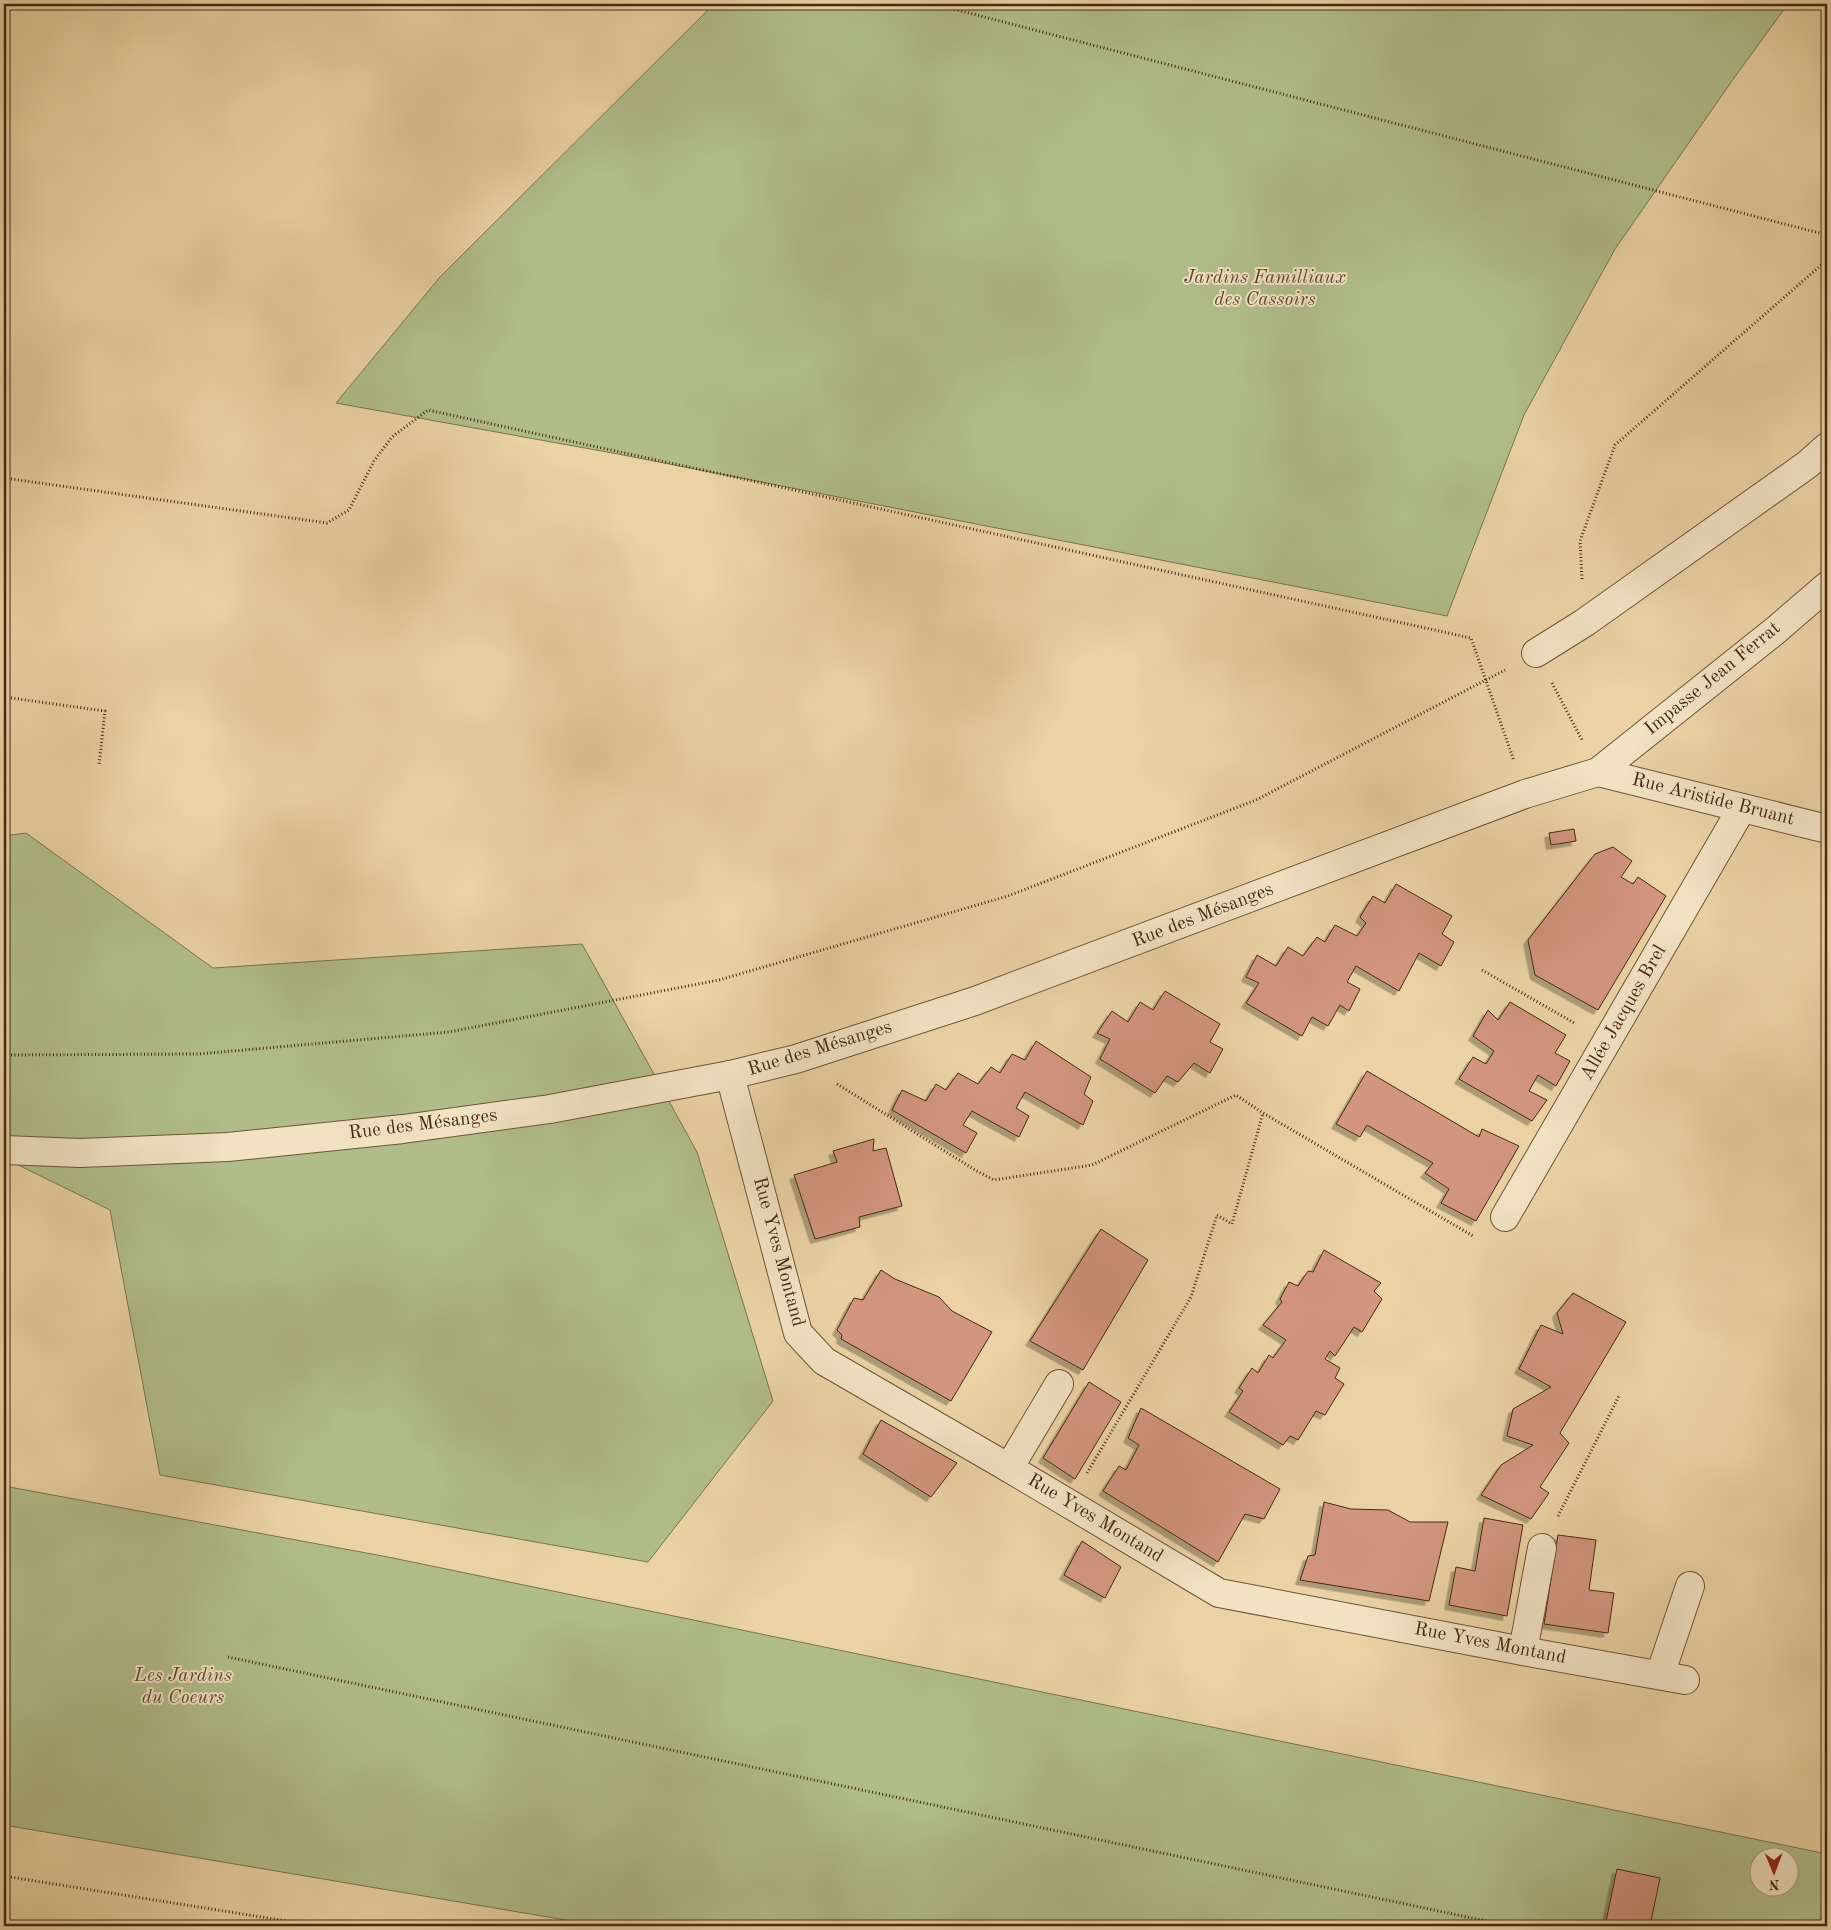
<svg xmlns="http://www.w3.org/2000/svg" width="1831" height="1930" font-family="'Old Standard TT',serif">
	<defs>
		<filter id="shadow"><feDropShadow dx="-4.5" dy="4.5" stdDeviation="0" flood-color="#0004"/></filter>
	</defs>
	<rect width="100%" height="100%" fill="#ead2a4"/>
	<filter id="stains"><feTurbulence type="fractalNoise" baseFrequency=".004" numOctaves="4"/><feColorMatrix values="0 0 0 0 .2 0 0 0 0 .09 0 0 0 0 .02 0 0 0 .5 -.17"/></filter>
	<radialGradient id="worn" r=".72"><stop offset=".6" stop-color="#630" stop-opacity="0"/><stop offset="1" stop-color="#630" stop-opacity=".3"/></radialGradient>
	<g fill="#b0bd8b" stroke="#7a7350" fill-rule="evenodd">
		<polygon points="714,4 1788,4 1734,78 1615,249 1524,415 1447,616 618,454 336,403 440,277"/>
		<polygon points="26,833 213,968 582,944 697,1152 773,1401 648,1562 160,1475 110,1210 4,1158 4,836"/>
		<path d="M 4,1486 L 388,1557 L 1827,1854 L 1827,1926 L 601,1926 L 4,1825 ZM 1758,1858 L 1788,1858 L 1788,1888 L 1758,1888 Z"/>
	</g>
	<g fill="#d29580" stroke="#452914" filter="url(#shadow)">
		<polygon points="1574,829 1576,841 1551,845 1549,833"/>
		<polygon points="1613,847 1632,861 1621,877 1633,884 1638,877 1666,896 1598,1010 1535,975 1528,940 1595,854"/>
		<polygon points="1396,884 1452,916 1442,934 1454,942 1441,966 1419,953 1399,991 1356,966 1347,982 1360,989 1349,1011 1340,1005 1328,1026 1312,1017 1302,1036 1246,1003 1259,983 1246,977 1257,955 1276,966 1288,947 1303,956 1317,937 1325,942 1335,925 1357,936 1366,923 1360,917 1373,896 1385,903"/>
		<polygon points="1165,991 1220,1024 1210,1042 1223,1049 1210,1073 1194,1063 1178,1082 1167,1076 1155,1093 1100,1059 1110,1039 1097,1033 1112,1011 1128,1022 1140,1002 1153,1010"/>
		<polygon points="1510,1002 1566,1035 1555,1053 1570,1061 1556,1086 1538,1075 1529,1091 1547,1100 1532,1121 1459,1079 1473,1057 1486,1064 1494,1051 1473,1036 1488,1010 1498,1020"/>
		<polygon points="1036,1041 1091,1077 1084,1094 1093,1101 1083,1125 1025,1092 1016,1108 1029,1116 1019,1137 972,1111 963,1125 977,1133 966,1153 892,1110 902,1090 926,1101 936,1084 946,1090 958,1073 978,1084 991,1067 1000,1073 1012,1054 1025,1060"/>
		<polygon points="1367,1071 1479,1137 1482,1129 1519,1146 1476,1221 1441,1203 1449,1189 1425,1173 1433,1163 1367,1125 1360,1137 1336,1124"/>
		<polygon points="874,1139 873,1151 886,1148 902,1206 859,1217 860,1227 815,1239 794,1175 837,1162 833,1151"/>
		<polygon points="1101,1229 1148,1260 1083,1370 1030,1341"/>
		<polygon points="1324,1250 1381,1283 1374,1291 1382,1299 1362,1332 1354,1327 1335,1356 1330,1351 1325,1359 1340,1368 1335,1378 1344,1384 1325,1415 1316,1411 1298,1440 1290,1436 1283,1445 1229,1412 1243,1391 1239,1388 1252,1368 1258,1373 1269,1355 1273,1358 1286,1340 1263,1325 1282,1302 1280,1299 1289,1282 1298,1286 1308,1271 1313,1272"/>
		<polygon points="881,1270 895,1279 939,1297 952,1311 992,1332 951,1401 841,1339 842,1335 837,1330 854,1298 863,1300"/>
		<polygon points="1573,1293 1626,1322 1560,1433 1569,1443 1540,1487 1549,1493 1531,1519 1481,1495 1501,1465 1533,1445 1507,1436 1513,1409 1551,1387 1519,1369 1541,1325 1563,1334 1557,1313"/>
		<polygon points="1089,1382 1121,1402 1075,1479 1043,1458"/>
		<polygon points="1141,1408 1280,1489 1264,1519 1245,1514 1218,1562 1103,1491 1119,1466 1126,1470 1139,1445 1128,1438"/>
		<polygon points="881,1420 957,1463 931,1497 863,1454"/>
		<polygon points="1324,1502 1351,1509 1388,1510 1410,1522 1448,1522 1429,1601 1300,1580 1308,1556 1315,1555"/>
		<polygon points="1484,1518 1523,1525 1507,1616 1449,1605 1456,1567 1475,1571"/>
		<polygon points="1558,1535 1596,1540 1589,1590 1614,1593 1608,1633 1544,1624"/>
		<polygon points="1082,1541 1121,1567 1105,1598 1064,1575"/>
		<polygon points="1617,1869 1660,1878 1650,1926 1605,1926"/>
	</g>
	<g fill="none" stroke-linecap="round" stroke-linejoin="round">
		<g stroke="#6e5338" stroke-width="30">
			<g id="minor">
				<polyline points="1536,653 1584,623 1808,464 1827,447"/>
				<polyline points="1598,772 1827,829"/>
				<polyline points="730,1075 798,1333 824,1361 1009,1468 1219,1593 1523,1651 1685,1680"/>
				<polyline points="4,1150 80,1153 228,1147 403,1129 550,1109 730,1075 796,1059 975,1001 1525,794 1598,772 1776,630 1827,586"/>
				<polyline points="1505,1217 1742,808"/>
				<polyline points="1009,1468 1059,1384"/>
				<polyline points="1523,1651 1542,1548"/>
				<polyline points="1660,1675 1690,1586"/>
			</g>
		</g>
		<g stroke="#452914" stroke-width="3" stroke-dasharray="1 2.5" stroke-linecap="butt">
			<polyline points="934,4 1827,235"/>
			<polyline points="4,478 327,523 349,510 374,461 392,437 428,410 1471,638 1514,761"/>
			<polyline points="1582,579 1580,541 1615,445 1827,260"/>
			<polyline points="1552,683 1582,740"/>
			<polyline points="4,697 105,711 99,765"/>
			<polyline points="1482,970 1576,1024"/>
			<polyline points="4,1055 198,1054 449,1032 719,980 1008,896 1256,800 1505,670"/>
			<polyline points="837,1084 975,1170 994,1180 1092,1165 1236,1095 1263,1113 1473,1236"/>
			<polyline points="1087,1473 1191,1297 1217,1215 1232,1224 1263,1113"/>
			<polyline points="1558,1516 1619,1396"/>
			<polyline points="228,1657 1510,1926"/>
			<polyline points="4,1876 318,1926"/>
		</g>
		<use href="#minor" stroke="#f1e2c4" stroke-width="28"/>
	</g>
	<g text-anchor="middle" dominant-baseline="central" stroke-width="4" stroke-linejoin="round" paint-order="stroke">
		<g font-size="19" font-style="italic" fill="#5a472c" stroke="#f1e2c4">
			<text x="1265" y="278">Jardins Familliaux<tspan x="1265" dy="22">des Cassoirs</tspan></text>
			<text x="183" y="1676">Les Jardins<tspan x="183" dy="22">du Coeurs</tspan></text>
		</g>
		<g font-size="19" fill="#452914" stroke="#f1e2c4">
			<text transform="translate(1713 679) rotate(-39)">Impasse Jean Ferrat</text>
			<text transform="translate(1713 800) rotate(14)">Rue Aristide Bruant</text>
			<text transform="translate(1203 916) rotate(-21)">Rue des Mésanges</text>
			<text transform="translate(1624 1013) rotate(-60)">Allée Jacques Brel</text>
			<text transform="translate(820 1049) rotate(-17)">Rue des Mésanges</text>
			<text transform="translate(423 1125) rotate(-7)">Rue des Mésanges</text>
			<text transform="translate(778 1252) rotate(75)">Rue Yves Montand</text>
			<text transform="translate(1095 1519) rotate(31)">Rue Yves Montand</text>
			<text transform="translate(1490 1644) rotate(11)">Rue Yves Montand</text>
		</g>
	</g>
	<rect width="1831" height="1930" fill="none" stroke="#ead2a4" stroke-width="20"/>
	<rect x="5" y="5" width="1821" height="1920" fill="none" stroke="#452914" stroke-width="2.5"/>
	<rect x="10" y="10" width="1811" height="1910" fill="none" stroke="#452914"/>
	<g transform="translate(1774 1872) rotate(179)"><circle r="24" fill="#f1e2c4" stroke="#ac987e"/>
	<path d="M0-4L9 19L0 12L-9 19Z" fill="#8f2418"/>
	<text y="-8" font-size="14" font-weight="bold" text-anchor="middle" fill="#452914">N</text>
	</g>
	<rect width="100%" height="100%" filter="url(#stains)"/>
	<rect width="100%" height="100%" fill="url(#worn)"/>
</svg>
